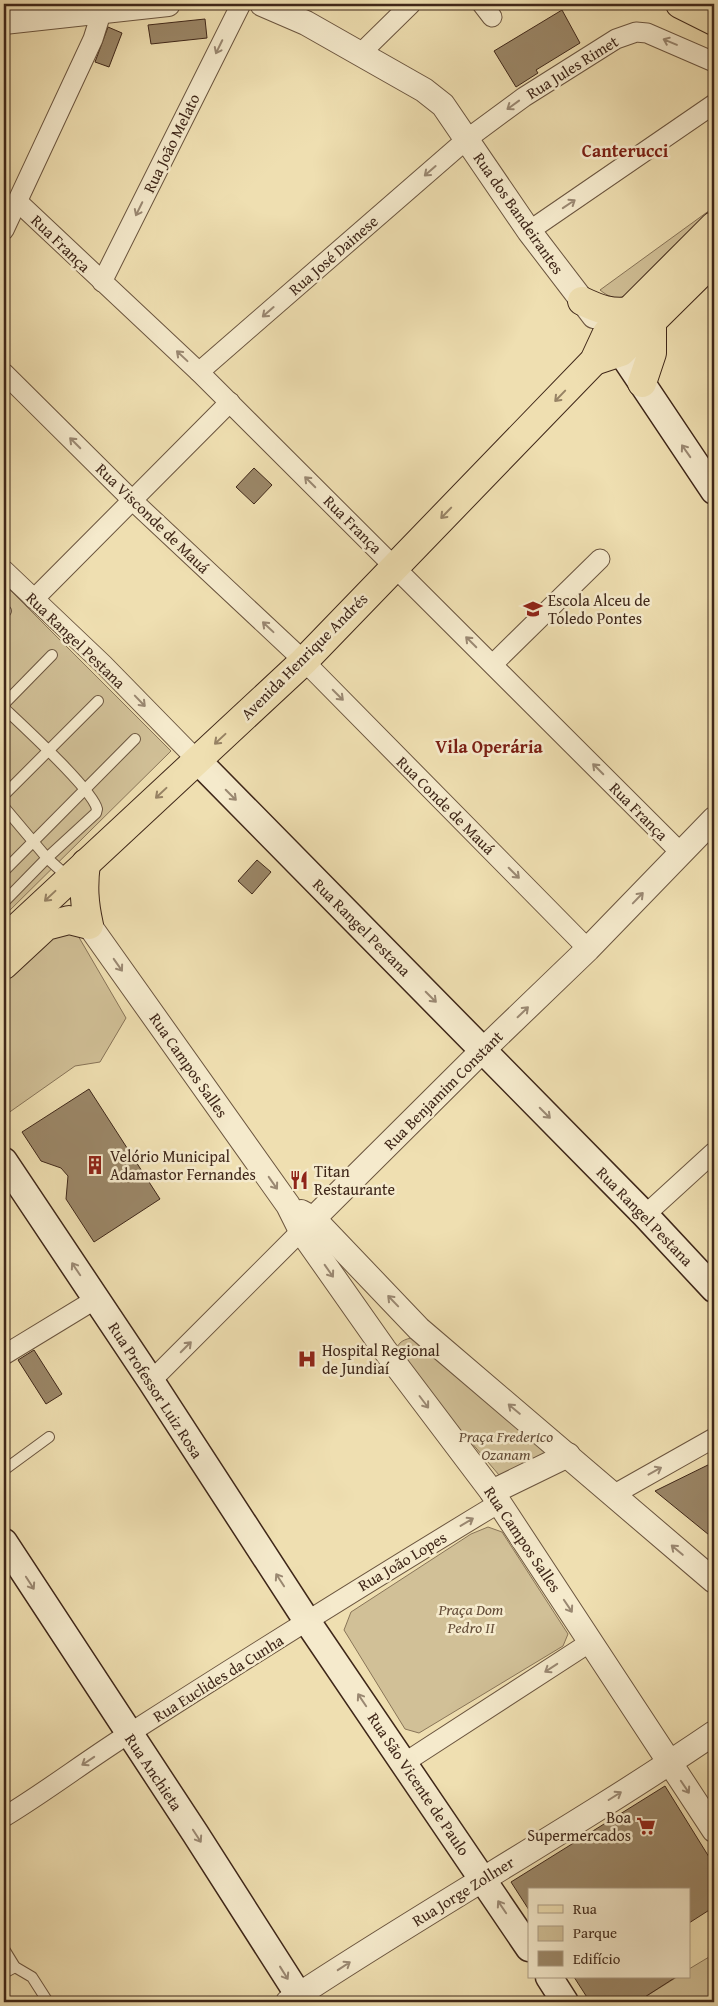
<svg xmlns="http://www.w3.org/2000/svg" width="718" height="2006" font-family="'Gentium Book Plus',serif">
	<rect width="100%" height="100%" fill="#efdfb1"/>
	<filter id="stains"><feTurbulence type="fractalNoise" baseFrequency=".004" numOctaves="4"/><feColorMatrix values="0 0 0 0 .2 0 0 0 0 .09 0 0 0 0 .02 0 0 0 .5 -.17"/></filter>
	<radialGradient id="worn" r=".72"><stop offset=".6" stop-color="#630" stop-opacity="0"/><stop offset="1" stop-color="#630" stop-opacity=".3"/></radialGradient>
	<g fill="#d1c097" stroke="#887458">
		<path d="M 710,210 C 696,226 636,297 618,298 C 611,298 605,294 600,290 Z"/>
		<polygon points="4,584 171,751 4,916"/>
		<polygon points="70,922 126,1018 100,1062 75,1066 4,1116 4,969"/>
		<path d="M 411,1338 L 551,1452 L 499,1475 L 397,1355 C 395,1344 402,1340 411,1338 Z"/>
		<polygon points="488,1527 502,1532 568,1634 563,1646 419,1733 405,1729 344,1630 351,1612 471,1534"/>
		<polygon points="714,1954 714,2002 637,2002 677,1977 689,1977 689,1969"/>
	</g>
	<g fill="#9b8768" stroke="#3f2719">
		<polygon points="562,10 580,43 536,70 538,73 516,87 494,51"/>
		<polygon points="205,19 207,38 151,44 148,25"/>
		<polygon points="108,27 122,33 109,67 95,62"/>
		<polygon points="254,468 272,485 254,504 236,487"/>
		<polygon points="257,860 271,872 252,894 238,881"/>
		<polygon points="89,1089 160,1199 94,1242 66,1199 68,1176 61,1168 41,1161 22,1132"/>
		<polygon points="34,1350 62,1394 46,1404 18,1360"/>
		<polygon points="714,1462 714,1539 655,1491"/>
		<polygon points="665,1786 714,1865 714,1907 689,1923 689,1890 529,1890 529,1910 511,1882"/>
		<polygon points="574,1977 676,1977 637,2002 590,2002"/>
	</g>
	<g fill="none" stroke-linecap="round" stroke-linejoin="round">
		<g stroke="#6b553f" stroke-width="12">
			<g id="service">
				<polyline points="4,613 6,611"/>
				<polyline points="4,704 52,655"/>
				<path d="M 4,708 C 22,725 93,790 97,809 L 96,813 L 47,858 L 4,902"/>
				<polyline points="4,795 98,701"/>
				<polyline points="4,807 47,858 69,878"/>
				<polyline points="4,871 135,739"/>
				<polyline points="4,1470 49,1437"/>
				<polyline points="4,1949 15,1967 32,1977 48,2002"/>
				<polyline points="4,1973 15,1967"/>
			</g>
		</g>
		<g stroke="#6b553f" stroke-width="21">
			<g id="minor">
				<polyline points="482,4 492,17"/>
				<polyline points="359,55 411,4"/>
				<polyline points="18,202 199,372 681,853"/>
				<polyline points="4,230 93,39 99,20 98,4"/>
				<polyline points="529,231 714,104"/>
				<polyline points="102,282 241,4"/>
				<polyline points="199,372 467,139 524,97 616,39 636,32 647,33 714,62"/>
				<polyline points="4,373 132,500 304,661 588,949"/>
				<polyline points="4,570 103,664 197,760"/>
				<polyline points="34,599 230,402"/>
				<polyline points="493,664 600,559"/>
				<polyline points="645,1215 714,1152"/>
				<polyline points="4,1355 96,1299"/>
				<polyline points="151,1381 301,1231"/>
				<polyline points="613,1495 714,1438"/>
				<polyline points="404,1763 592,1641"/>
				<path d="M 4,1817 C 47,1791 87,1760 130,1733 C 252,1655 375,1578 499,1503"/>
			</g>
		</g>
		<g stroke="#6b553f" stroke-width="26">
			<g id="tertiary">
				<polyline points="262,4 306,23 424,90 443,105 529,231 594,316"/>
				<polyline points="4,22 168,4"/>
				<polyline points="89,925 288,1205 301,1231 384,1349 492,1492 714,1830"/>
				<polyline points="301,1212 314,1219 419,1329 714,1581"/>
				<polyline points="301,1231 483,1050 588,949 714,819"/>
				<polyline points="492,1492 568,1455"/>
				<path d="M 288,2002 C 428,1909 576,1827 714,1733"/>
			</g>
		</g>
		<g stroke="#3f2719" stroke-width="29">
			<g id="secondary">
				<polyline points="621,352 714,491"/>
				<polyline points="197,760 645,1215 714,1289"/>
				<polyline points="4,1161 151,1381 307,1621 529,1948"/>
				<polyline points="4,1542 195,1833 303,2002"/>
				<polyline points="549,1977 565,2002"/>
			</g>
		</g>
		<g stroke="#3f2719" stroke-width="30">
			<g id="primary">
				<polyline points="680,4 714,21"/>
				<path d="M 582,301 C 599,309 611,314 631,311"/>
				<polyline points="594,361 621,352 714,260"/>
				<polyline points="642,383 652,353 652,321"/>
				<polyline points="4,940 304,661 594,361 607,333 714,226"/>
				<path d="M 4,965 L 46,926 L 69,920 L 89,925 C 84,903 83,886 86,863"/>
			</g>
		</g>
		<use href="#service" stroke="#f5eacc" stroke-width="10"/>
		<use href="#minor" stroke="#f5eacc" stroke-width="19"/>
		<use href="#tertiary" stroke="#f5eacc" stroke-width="24"/>
		<use href="#secondary" stroke="#f5eacc" stroke-width="26"/>
		<use href="#primary" stroke="#efdfb1" stroke-width="28"/>
	</g>
	<defs><path id="oneway-shaft" d="M-6 0H5M1.5-3L5.5 0L1.5 3" fill="none" stroke-width="1.6" stroke-linecap="round" stroke-linejoin="round" transform="scale(1.25)"/></defs>
	<g stroke="#9a8872">
		<use href="#oneway-shaft" transform="translate(670 42) rotate(-157)"/>
		<use href="#oneway-shaft" transform="translate(219 47) rotate(116)"/>
		<use href="#oneway-shaft" transform="translate(513 105) rotate(144)"/>
		<use href="#oneway-shaft" transform="translate(430 171) rotate(139)"/>
		<use href="#oneway-shaft" transform="translate(569 204) rotate(-34)"/>
		<use href="#oneway-shaft" transform="translate(139 209) rotate(116)"/>
		<use href="#oneway-shaft" transform="translate(268 312) rotate(139)"/>
		<use href="#oneway-shaft" transform="translate(182 356) rotate(-137)"/>
		<use href="#oneway-shaft" transform="translate(75 443) rotate(-135)"/>
		<use href="#oneway-shaft" transform="translate(686 451) rotate(-125)"/>
		<use href="#oneway-shaft" transform="translate(310 482) rotate(-135)"/>
		<use href="#oneway-shaft" transform="translate(268 627) rotate(-137)"/>
		<use href="#oneway-shaft" transform="translate(471 642) rotate(-135)"/>
		<use href="#oneway-shaft" transform="translate(338 695) rotate(45)"/>
		<use href="#oneway-shaft" transform="translate(140 701) rotate(46)"/>
		<use href="#oneway-shaft" transform="translate(598 769) rotate(-135)"/>
		<use href="#oneway-shaft" transform="translate(231 795) rotate(45)"/>
		<use href="#oneway-shaft" transform="translate(514 873) rotate(45)"/>
		<use href="#oneway-shaft" transform="translate(638 898) rotate(-46)"/>
		<use href="#oneway-shaft" transform="translate(118 965) rotate(55)"/>
		<use href="#oneway-shaft" transform="translate(431 997) rotate(45)"/>
		<use href="#oneway-shaft" transform="translate(523 1012) rotate(-44)"/>
		<use href="#oneway-shaft" transform="translate(545 1113) rotate(45)"/>
		<use href="#oneway-shaft" transform="translate(273 1183) rotate(55)"/>
		<use href="#oneway-shaft" transform="translate(76 1269) rotate(-124)"/>
		<use href="#oneway-shaft" transform="translate(329 1271) rotate(55)"/>
		<use href="#oneway-shaft" transform="translate(393 1301) rotate(-134)"/>
		<use href="#oneway-shaft" transform="translate(186 1347) rotate(-45)"/>
		<use href="#oneway-shaft" transform="translate(424 1402) rotate(53)"/>
		<use href="#oneway-shaft" transform="translate(514 1409) rotate(-140)"/>
		<use href="#oneway-shaft" transform="translate(655 1471) rotate(-29)"/>
		<use href="#oneway-shaft" transform="translate(467 1522) rotate(-31)"/>
		<use href="#oneway-shaft" transform="translate(677 1550) rotate(-140)"/>
		<use href="#oneway-shaft" transform="translate(280 1580) rotate(-123)"/>
		<use href="#oneway-shaft" transform="translate(30 1583) rotate(57)"/>
		<use href="#oneway-shaft" transform="translate(568 1606) rotate(56)"/>
		<use href="#oneway-shaft" transform="translate(551 1668) rotate(147)"/>
		<use href="#oneway-shaft" transform="translate(362 1700) rotate(-124)"/>
		<use href="#oneway-shaft" transform="translate(88 1761) rotate(146)"/>
		<use href="#oneway-shaft" transform="translate(685 1787) rotate(56)"/>
		<use href="#oneway-shaft" transform="translate(615 1796) rotate(-32)"/>
		<use href="#oneway-shaft" transform="translate(197 1836) rotate(57)"/>
		<use href="#oneway-shaft" transform="translate(502 1907) rotate(-124)"/>
		<use href="#oneway-shaft" transform="translate(344 1966) rotate(-33)"/>
		<use href="#oneway-shaft" transform="translate(284 1973) rotate(58)"/>
	</g>
	<g stroke="#978365">
		<use href="#oneway-shaft" transform="translate(560 396) rotate(134)"/>
		<use href="#oneway-shaft" transform="translate(446 513) rotate(134)"/>
		<use href="#oneway-shaft" transform="translate(220 739) rotate(137)"/>
		<use href="#oneway-shaft" transform="translate(161 793) rotate(137)"/>
		<use href="#oneway-shaft" transform="translate(50 896) rotate(137)"/>
	</g>
	<defs>
		<g id="school-bare" transform="scale(1.5)"><path d="M0-5L7-2L0 1L-7-2ZM-4 1L0 2.5L4 1V4Q0 6-4 4Z" fill="#8f2418" stroke="#f5eacc" stroke-width="2.5" paint-order="stroke"/></g>
		<g id="building-bare" transform="scale(1.5)"><path d="M-4-6H4V6H1V3H-1V6H-4ZM-2.5-4.3h1.7v1.8h-1.7ZM.8-4.3h1.7v1.8H.8ZM-2.5-1h1.7V.8h-1.7ZM.8-1h1.7V.8H.8Z" fill="#8f2418" stroke="#f5eacc" stroke-width="2.5" paint-order="stroke"/></g>
		<g id="restaurant-bare" transform="scale(1.5)"><path d="M-5-6h1v4h1v-4h1v4h1v-4h1v5L-1.5 .5V6h-2V.5L-5-1ZM5-6V6H3V1.5H1.5Q1.5-4 5-6Z" fill="#8f2418" stroke="#f5eacc" stroke-width="2.5" paint-order="stroke"/></g>
		<g id="hospital-bare" transform="scale(1.5)"><path d="M-5-5h3v3.5h4V-5h3V5h-3V1.5h-4V5h-3Z" fill="#8f2418" stroke="#f5eacc" stroke-width="2.5" paint-order="stroke"/></g>
		<g id="supermarket-bare" transform="scale(1.5)"><path d="M-6-5.5h2.5l.6 2H6L4.5 2H-2.5L-4.4-4H-6ZM-1.5 3.2a1.3 1.3 0 1 0 .1 0ZM3 3.2a1.3 1.3 0 1 0 .1 0Z" fill="#8f2418" stroke="#f5eacc" stroke-width="2.5" paint-order="stroke"/></g>
	</defs>
	<g fill-rule="evenodd">
		<use href="#school-bare" x="533" y="609"/>
		<use href="#building-bare" x="95" y="1165"/>
		<use href="#restaurant-bare" x="299" y="1180"/>
		<use href="#hospital-bare" x="307" y="1359"/>
		<use href="#supermarket-bare" x="646" y="1826"/>
	</g>
	<g text-anchor="middle" dominant-baseline="central" stroke-width="5" stroke-linejoin="round" paint-order="stroke">
		<g font-size="16" fill="#3f2719" stroke="#f5eacc">
			<text transform="translate(572 67) rotate(-32)">Rua Jules Rimet</text>
			<text transform="translate(171 143) rotate(-64)">Rua João Melato</text>
			<text transform="translate(519 213) rotate(55)">Rua dos Bandeirantes</text>
			<text transform="translate(61 243) rotate(44)">Rua França</text>
			<text transform="translate(333 255) rotate(-41)">Rua José Dainese</text>
			<text transform="translate(153 518) rotate(44)">Rua Visconde de Mauá</text>
			<text transform="translate(353 524) rotate(45)">Rua França</text>
			<text transform="translate(76 640) rotate(44)">Rua Rangel Pestana</text>
			<text transform="translate(304 656) rotate(-45)">Avenida Henrique Andrés</text>
			<text transform="translate(446 805) rotate(45)">Rua Conde de Mauá</text>
			<text transform="translate(639 811) rotate(45)">Rua França</text>
			<text transform="translate(362 927) rotate(45)">Rua Rangel Pestana</text>
			<text transform="translate(189 1065) rotate(55)">Rua Campos Salles</text>
			<text transform="translate(443 1090) rotate(-45)">Rua Benjamim Constant</text>
			<text transform="translate(645 1216) rotate(46)">Rua Rangel Pestana</text>
			<text transform="translate(156 1390) rotate(57)">Rua Professor Luiz Rosa</text>
			<text transform="translate(523 1539) rotate(56)">Rua Campos Salles</text>
			<text transform="translate(402 1561) rotate(-31)">Rua João Lopes</text>
			<text transform="translate(218 1678) rotate(-32)">Rua Euclides da Cunha</text>
			<text transform="translate(154 1772) rotate(56)">Rua Anchieta</text>
			<text transform="translate(419 1784) rotate(56)">Rua São Vicente de Paulo</text>
			<text transform="translate(463 1891) rotate(-32)">Rua Jorge Zollner</text>
		</g>
		<g font-size="16" fill="#3f2719" stroke="#f5eacc" text-anchor="start">
			<text x="548" y="600">Escola Alceu de<tspan x="548" dy="18">Toledo Pontes</tspan></text>
			<text x="110" y="1156">Velório Municipal<tspan x="110" dy="18">Adamastor Fernandes</tspan></text>
			<text x="314" y="1171">Titan<tspan x="314" dy="18">Restaurante</tspan></text>
			<text x="322" y="1350">Hospital Regional<tspan x="322" dy="18">de Jundiaí</tspan></text>
			<text x="631" y="1817" text-anchor="end">Boa<tspan x="631" dy="18">Supermercados</tspan></text>
		</g>
		<g font-size="16" font-style="italic" fill="#644d38" stroke="#f5eacc">
			<text x="506" y="1436">Praça Frederico<tspan x="506" dy="18">Ozanam</tspan></text>
			<text x="471" y="1609">Praça Dom<tspan x="471" dy="18">Pedro II</tspan></text>
		</g>
		<g font-size="18" font-weight="bold" fill="#7a1f14" stroke="#f5eacc">
			<text x="625" y="150">Canterucci</text>
			<text x="489" y="746">Vila Operária</text>
		</g>
	</g>
	<rect width="718" height="2006" fill="none" stroke="#efdfb1" stroke-width="20"/>
	<rect x="5" y="5" width="708" height="1996" fill="none" stroke="#3f2719" stroke-width="2.5"/>
	<rect x="10" y="10" width="698" height="1986" fill="none" stroke="#3f2719"/>
	<rect x="528" y="1888" width="162" height="90" fill="#f5eacc" stroke="#ac9c84"/>
	<rect x="538" y="1905" width="25" height="8" fill="#efdfb1" stroke="#ac9c84"/>
	<text x="573" y="1914" font-size="15" fill="#3f2719">Rua</text>
	<rect x="538" y="1926" width="25" height="15" fill="#d1c097" stroke="#ac9c84"/>
	<text x="573" y="1938" font-size="15" fill="#3f2719">Parque</text>
	<rect x="538" y="1951" width="25" height="15" fill="#9b8768" stroke="#ac9c84"/>
	<text x="573" y="1964" font-size="15" fill="#3f2719">Edifício</text>
	<rect width="100%" height="100%" filter="url(#stains)"/>
	<rect width="100%" height="100%" fill="url(#worn)"/>
</svg>
